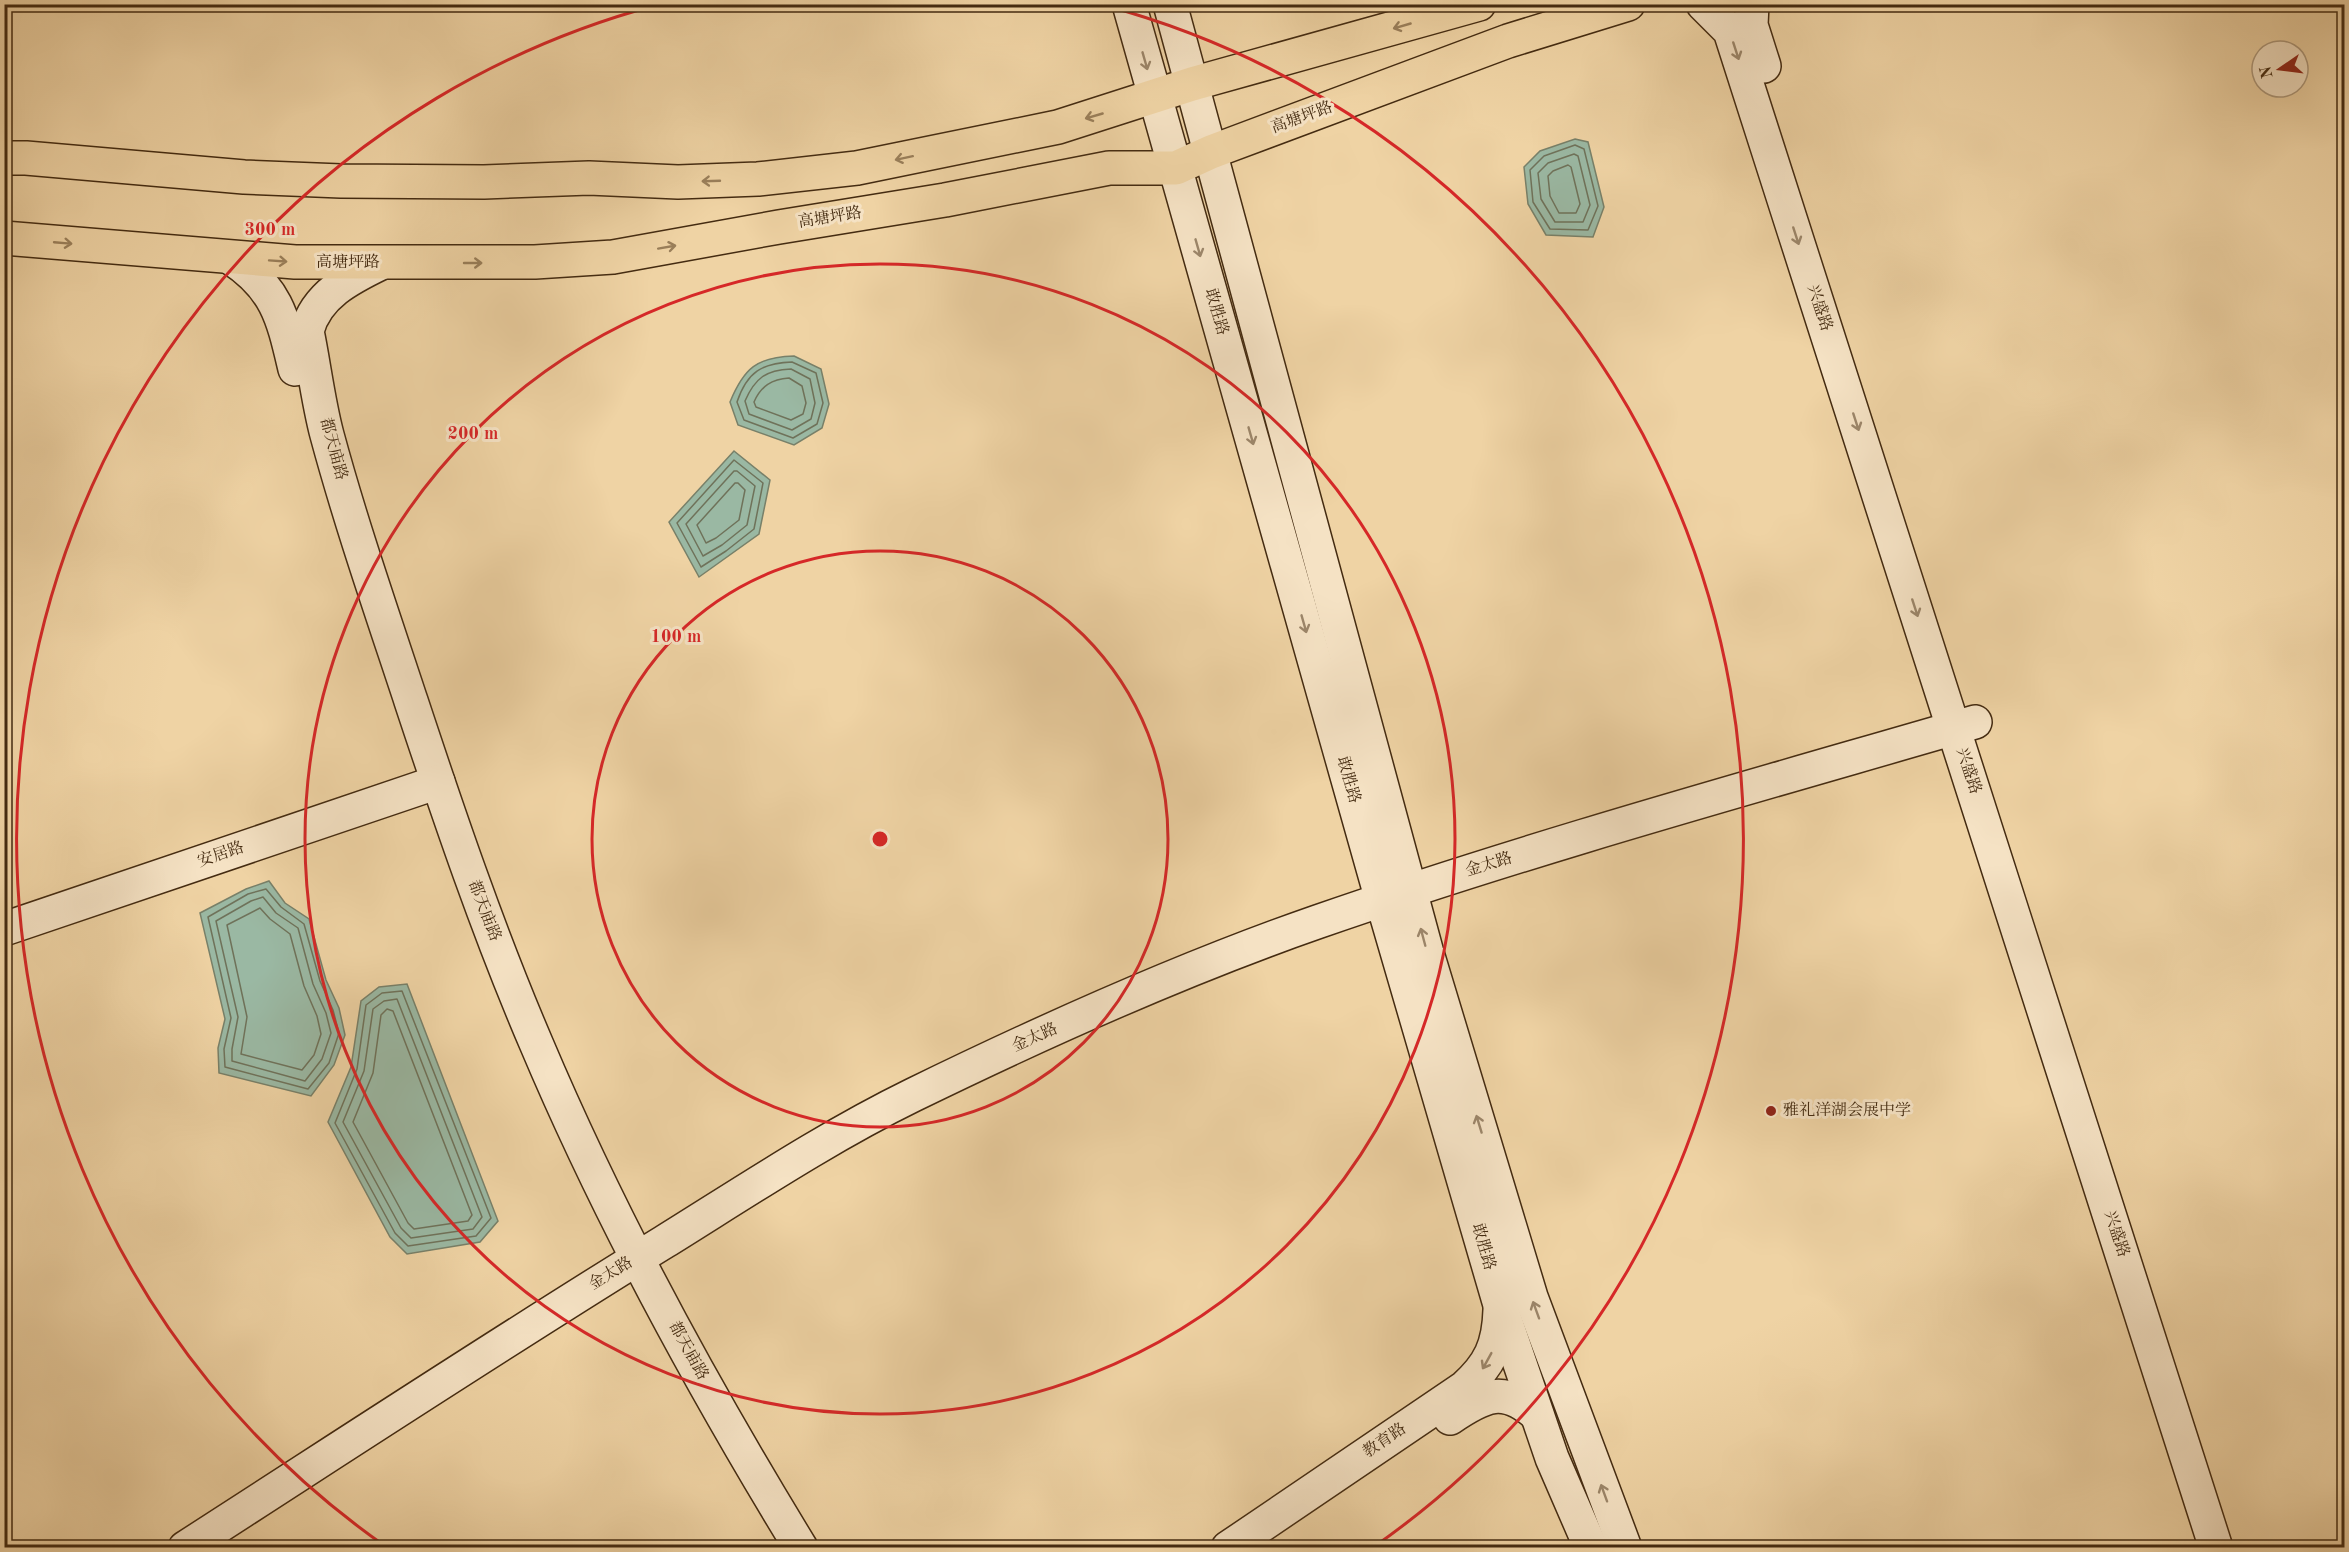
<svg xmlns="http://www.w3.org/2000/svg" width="2349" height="1552" font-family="'Old Standard TT','Noto Serif SC',serif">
	<rect width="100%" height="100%" fill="#efd3a4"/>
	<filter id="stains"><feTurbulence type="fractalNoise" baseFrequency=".00333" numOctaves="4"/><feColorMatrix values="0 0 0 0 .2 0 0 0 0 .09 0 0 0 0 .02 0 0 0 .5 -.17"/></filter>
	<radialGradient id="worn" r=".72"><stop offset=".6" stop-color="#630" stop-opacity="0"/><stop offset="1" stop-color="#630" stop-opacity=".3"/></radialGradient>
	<g fill="#9ab8a3" stroke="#788069" stroke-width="1.5">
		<polygon points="1575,139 1588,142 1604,207 1593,237 1546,235 1528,204 1524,167 1540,151"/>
		<path d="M 794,356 L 821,369 L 829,404 L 822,428 L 794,445 L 738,425 L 730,402 C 744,368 757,357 794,356 Z"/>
		<polygon points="734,451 770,480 759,534 699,577 669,522"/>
		<polygon points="269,881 285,903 309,919 326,980 339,1008 345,1035 334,1065 311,1096 219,1073 218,1048 225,1019 200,913 246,889"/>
		<polygon points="407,984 498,1221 480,1242 407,1254 390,1237 328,1122 351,1067 361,1001 379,987"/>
	</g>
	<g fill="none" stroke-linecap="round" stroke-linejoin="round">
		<g stroke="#6f725a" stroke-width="1.5">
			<polygon points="1575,145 1584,149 1598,206 1588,230 1550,229 1533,202 1530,170 1544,156"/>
			<polygon points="1574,154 1578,156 1590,205 1583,222 1555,222 1541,199 1538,173 1548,163"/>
			<polygon points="1568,165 1571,167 1580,204 1576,213 1559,213 1550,196 1548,176 1553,171"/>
			<path d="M 792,362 L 816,373 L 823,403 L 817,424 L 793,438 L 744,420 L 737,402 C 747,372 762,363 792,362 Z"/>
			<path d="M 791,369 L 810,379 L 815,403 L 811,419 L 792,430 L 749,414 L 745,401 C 755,378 766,370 791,369 Z"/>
			<path d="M 789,378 L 802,386 L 806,403 L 803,414 L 791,420 L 756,407 L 754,402 C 761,386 772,379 789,378 Z"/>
			<polygon points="734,460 763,483 754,529 726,551 701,567 677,523"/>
			<polygon points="734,471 737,471 755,486 747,525 722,545 703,556 686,524"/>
			<polygon points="735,483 738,483 745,490 739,520 716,538 706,543 697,525"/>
			<polygon points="266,889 281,907 304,924 320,981 333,1010 339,1033 329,1063 308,1089 225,1067 224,1049 231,1018 208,917 248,894"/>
			<polygon points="263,897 276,913 298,928 313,984 326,1013 331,1033 322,1059 305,1081 232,1061 232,1049 238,1017 216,921 251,901"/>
			<polygon points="260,908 270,919 290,934 304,986 317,1016 321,1034 314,1055 302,1070 241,1054 247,1017 227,925"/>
			<polygon points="402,991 491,1218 476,1236 408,1246 395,1233 335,1123 357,1069 366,1005 382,993"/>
			<polygon points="397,999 482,1217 473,1229 411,1238 401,1228 343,1122 364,1071 373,1009 384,1001"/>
			<polygon points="387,1009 393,1011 472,1215 468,1221 414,1229 408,1223 353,1122 373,1073 381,1015"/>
		</g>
		<g stroke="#442b11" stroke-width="36">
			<g id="secondary">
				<polyline points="1129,4 1382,900 1500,1305 1552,1458 1591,1548"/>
				<polyline points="1170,4 1427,953 1531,1297 1625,1548"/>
				<polyline points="1703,4 1730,31 2216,1548"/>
				<polyline points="1752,4 1751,25 1764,66"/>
				<path d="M 231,258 C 277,288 283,318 295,369"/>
				<path d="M 381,263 C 350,278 316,295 307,331 C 314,365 318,401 327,435 C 351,524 382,613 411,701 C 449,816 488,931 536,1043 C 609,1216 703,1388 801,1548"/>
				<polyline points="4,929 438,782"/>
				<path d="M 1450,1418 C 1484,1395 1504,1385 1537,1415"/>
				<path d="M 185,1548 C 345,1445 503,1341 664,1242 C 746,1191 827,1137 913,1095 C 1044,1031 1179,970 1317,922 C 1533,847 1755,786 1975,722"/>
				<path d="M 1228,1548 L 1464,1388 C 1490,1365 1499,1345 1500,1310"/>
			</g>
		</g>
		<g stroke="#442b11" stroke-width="36">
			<g id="primary">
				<polyline points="4,158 26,158 244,177 341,181 484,182 589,178 678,182 758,179 857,168 1058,127 1192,84 1479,4"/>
				<polyline points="4,238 295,262 535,262 613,257 779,227 945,200 1109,168 1176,168 1211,152 1508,41 1628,4"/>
			</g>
		</g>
		<use href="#secondary" stroke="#f5e2c4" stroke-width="33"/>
		<use href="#primary" stroke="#efd3a4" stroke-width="33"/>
	</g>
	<defs><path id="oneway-shaft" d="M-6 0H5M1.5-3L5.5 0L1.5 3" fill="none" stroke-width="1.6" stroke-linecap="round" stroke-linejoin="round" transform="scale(1.5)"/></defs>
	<g stroke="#9a7f5a">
		<use href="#oneway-shaft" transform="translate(1402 26) rotate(164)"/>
		<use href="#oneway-shaft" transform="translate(1094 116) rotate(164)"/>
		<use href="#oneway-shaft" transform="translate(904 158) rotate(168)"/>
		<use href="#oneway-shaft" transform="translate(711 181) rotate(178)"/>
		<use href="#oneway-shaft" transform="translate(63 243) rotate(5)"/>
		<use href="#oneway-shaft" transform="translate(667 247) rotate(-10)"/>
		<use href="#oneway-shaft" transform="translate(278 261) rotate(4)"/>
		<use href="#oneway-shaft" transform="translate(473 263)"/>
	</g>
	<g stroke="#9c866a">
		<use href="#oneway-shaft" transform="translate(1736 51) rotate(72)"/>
		<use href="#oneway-shaft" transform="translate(1145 61) rotate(74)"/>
		<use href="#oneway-shaft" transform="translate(1796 236) rotate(72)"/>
		<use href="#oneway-shaft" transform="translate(1198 248) rotate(74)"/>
		<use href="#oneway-shaft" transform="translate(1856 422) rotate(72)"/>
		<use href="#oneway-shaft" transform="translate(1251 436) rotate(74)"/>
		<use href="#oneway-shaft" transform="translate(1915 608) rotate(72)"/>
		<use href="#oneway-shaft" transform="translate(1304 624) rotate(74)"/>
		<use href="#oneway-shaft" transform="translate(1423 937) rotate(-105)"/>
		<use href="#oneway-shaft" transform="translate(1479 1124) rotate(-107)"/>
		<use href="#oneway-shaft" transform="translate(1536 1310) rotate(-110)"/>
		<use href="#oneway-shaft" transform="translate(1487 1361) rotate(119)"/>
		<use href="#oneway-shaft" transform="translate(1604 1493) rotate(-110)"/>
	</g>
	<g fill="none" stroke="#d62828" stroke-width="3">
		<circle cx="880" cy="839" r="288"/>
		<circle cx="880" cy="839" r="575"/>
		<path d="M385 1546A863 863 0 0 1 657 5M1103 5A863 863 0 0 1 1375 1546"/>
	</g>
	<circle fill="#8f2418" stroke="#f5e2c4" stroke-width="2" cx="1771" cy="1111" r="6"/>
	<g text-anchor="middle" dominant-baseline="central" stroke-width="6" stroke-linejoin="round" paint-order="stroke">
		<g font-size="16" fill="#442b11" stroke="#f5e2c4">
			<text transform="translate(1302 118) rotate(-20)">高塘坪路</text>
			<text transform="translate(830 218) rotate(-9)">高塘坪路</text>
			<text x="348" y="263">高塘坪路</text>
			<text transform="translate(1819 308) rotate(72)">兴盛路</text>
			<text transform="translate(1216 312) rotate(74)">敢胜路</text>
			<text transform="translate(333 449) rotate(75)">都天庙路</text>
			<text transform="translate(1968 771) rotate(72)">兴盛路</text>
			<text transform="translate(1348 780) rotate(74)">敢胜路</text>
			<text transform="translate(221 855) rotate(-19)">安居路</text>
			<text transform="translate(1489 865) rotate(-17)">金太路</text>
			<text transform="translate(484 911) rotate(69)">都天庙路</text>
			<text transform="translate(1035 1038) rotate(-24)">金太路</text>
			<text transform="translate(2116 1234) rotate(72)">兴盛路</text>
			<text transform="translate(1483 1247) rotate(74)">敢胜路</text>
			<text transform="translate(611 1274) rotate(-32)">金太路</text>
			<text transform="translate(688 1351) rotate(61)">都天庙路</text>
			<text transform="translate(1385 1441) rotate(-34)">教育路</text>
		</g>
		<g font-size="16" fill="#442b11" stroke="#f5e2c4" text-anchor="start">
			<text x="1783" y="1111">雅礼洋湖会展中学</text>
		</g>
	</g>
	<circle cx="880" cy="839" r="9" fill="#d62828" stroke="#f5e2c4" stroke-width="3"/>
	<g font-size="18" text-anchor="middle" font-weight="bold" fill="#d62828" stroke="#f5e2c4" stroke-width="6" stroke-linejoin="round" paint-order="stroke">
		<text x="270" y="235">300 m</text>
		<text x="473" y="439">200 m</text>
		<text x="676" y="642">100 m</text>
	</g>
	<rect width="2349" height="1552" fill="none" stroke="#efd3a4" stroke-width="24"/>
	<rect x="6" y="6" width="2337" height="1540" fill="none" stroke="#442b11" stroke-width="3"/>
	<rect x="12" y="12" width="2325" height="1528" fill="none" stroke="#442b11" stroke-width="1.5"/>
	<g transform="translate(2280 69) rotate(256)"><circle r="28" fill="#f5e2c4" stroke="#ae997c" stroke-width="1.5"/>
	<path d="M0-4.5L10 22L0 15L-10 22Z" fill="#8f2418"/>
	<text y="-9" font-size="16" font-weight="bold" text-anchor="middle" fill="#442b11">N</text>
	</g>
	<rect width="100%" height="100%" filter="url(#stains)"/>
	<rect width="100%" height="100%" fill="url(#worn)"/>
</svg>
